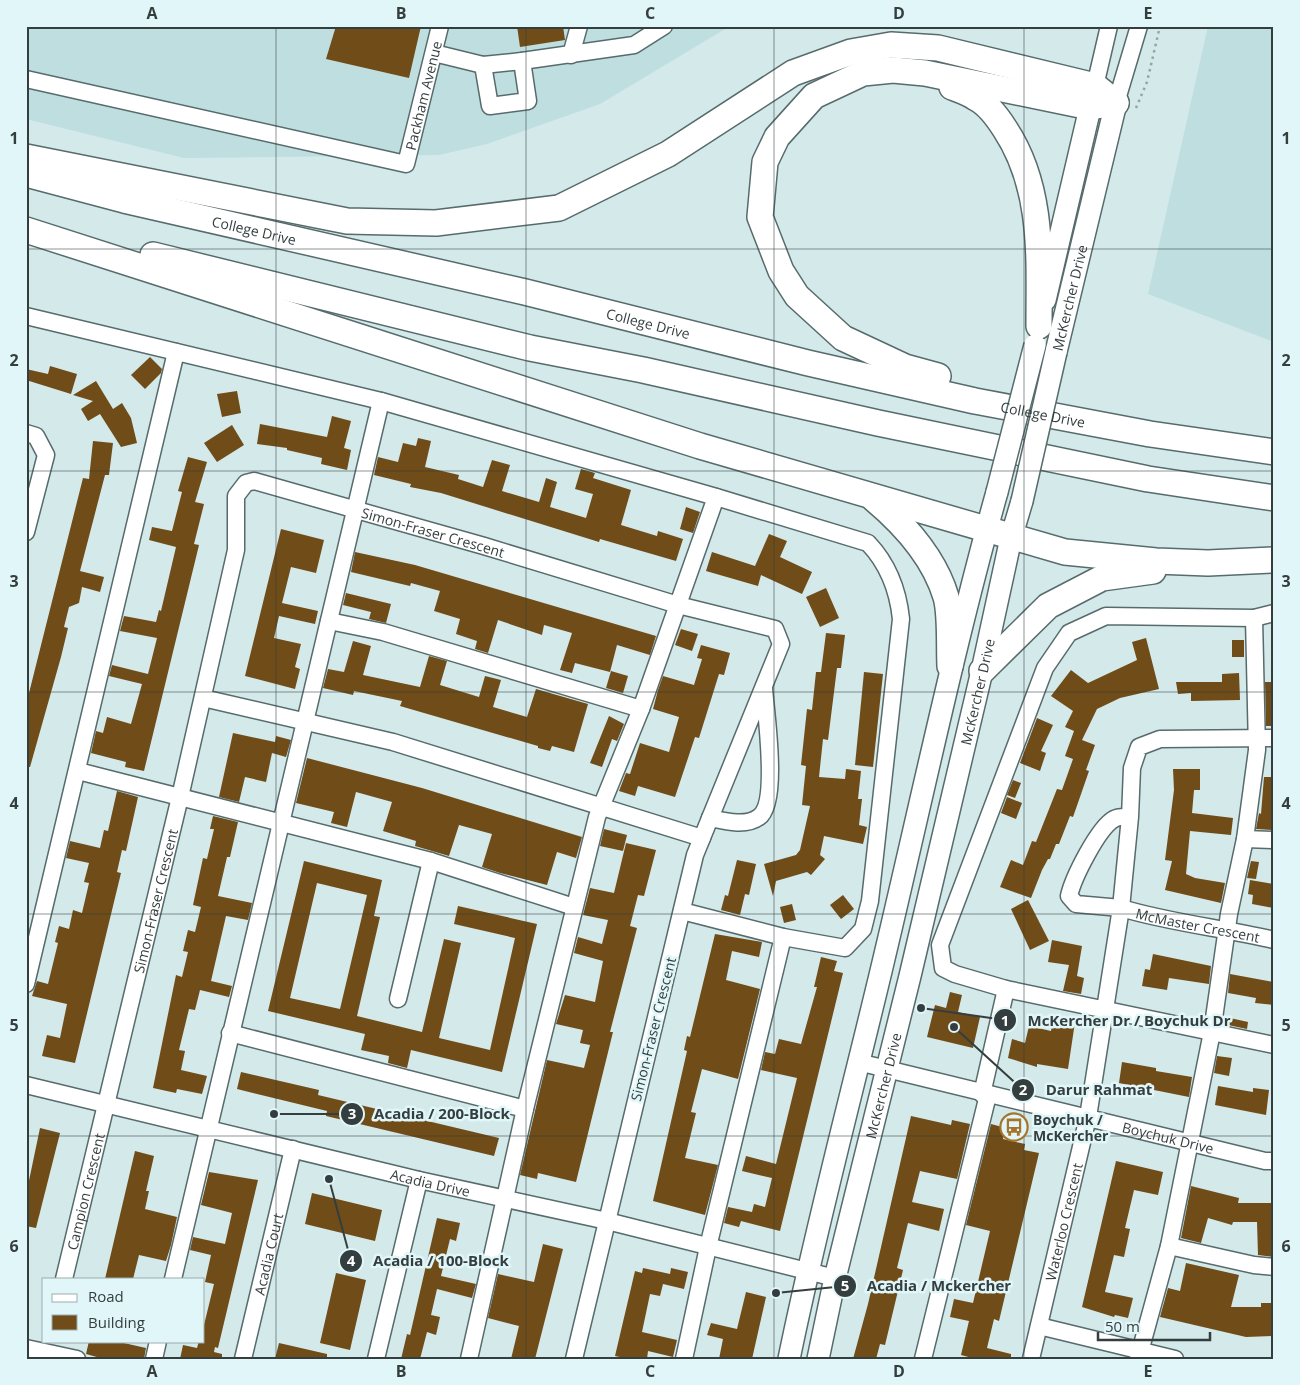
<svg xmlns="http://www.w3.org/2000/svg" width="1300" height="1385" font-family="'Open Sans',sans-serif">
	<rect width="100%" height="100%" fill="#d4e9ea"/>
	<g fill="#bfdee0">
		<polygon points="26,26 730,26 600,104 487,144 439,155 184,158 26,119"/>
		<polygon points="1208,26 1274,26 1274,342 1148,294"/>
	</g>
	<g fill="#6f4c18" fill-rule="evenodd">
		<polygon points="336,26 421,26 409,78 326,59"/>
		<polygon points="517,26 563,26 565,40 520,47"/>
		<polygon points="150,357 162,369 161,373 145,389 131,375"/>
		<polygon points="50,366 77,374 71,394 26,380 26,369 48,374"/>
		<polygon points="96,381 113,409 122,403 131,418 137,443 121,447 100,414 88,421 81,409 93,401 73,395"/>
		<polygon points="237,391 241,413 222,417 217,394"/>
		<polygon points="332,416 351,421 344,448 351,450 347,470 321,464 322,458 287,450 287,448 257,444 260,424 327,437"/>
		<polygon points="232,425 244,445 217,462 204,443"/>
		<polygon points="418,438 431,441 425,467 459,475 458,479 483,487 492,460 510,465 502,491 539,502 546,478 557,482 550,507 586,518 593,494 575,489 581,469 595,473 593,478 631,490 621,525 657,536 658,531 683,539 676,561 600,539 599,542 441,493 410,487 411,484 374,475 378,457 398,462 403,443 416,446"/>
		<polygon points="93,441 113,443 109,475 105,475 80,571 104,577 100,592 82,587 79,603 69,607 64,627 68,628 61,657 30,767 26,767 26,692 29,693 83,478 89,479"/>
		<polygon points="188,457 207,462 195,502 204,504 194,544 199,545 144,771 125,767 126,762 91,753 96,731 103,733 107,717 131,724 142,684 109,676 112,665 148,674 157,638 120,631 124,616 156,622 159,610 161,611 176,547 149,540 152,527 172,531 182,492 178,491"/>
		<polygon points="686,507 700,512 693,533 680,529"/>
		<polygon points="281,529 324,540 316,573 291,567 282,603 318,611 315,624 279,616 274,638 301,644 295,667 300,669 295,689 245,676"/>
		<polygon points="769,534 787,541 780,557 812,572 802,594 761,575 758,586 706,571 712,552 755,566"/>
		<polygon points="355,552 415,565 656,636 650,655 617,645 610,672 575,663 572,673 560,670 572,633 544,625 542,635 498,620 488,653 475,649 477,641 456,634 460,619 434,611 440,591 411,583 410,586 351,572"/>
		<polygon points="826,588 839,618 820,627 806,597"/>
		<polygon points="346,593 391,604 386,623 369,619 371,612 343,605"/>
		<polygon points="681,629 698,634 692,651 675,645"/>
		<polygon points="826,633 845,635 841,668 837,668 828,740 823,739 819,777 845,779 846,769 861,771 858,799 862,799 859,825 867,827 863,844 824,836 820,855 825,859 811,875 807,872 776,881 773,896 764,864 796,855 800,850 810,806 802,805 806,766 801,765 807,709 812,710 816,672 821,672"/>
		<polygon points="1146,638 1159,689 1120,698 1097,709 1082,740 1095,745 1086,770 1089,771 1080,797 1073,817 1070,816 1059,844 1056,844 1050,859 1048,859 1042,870 1031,898 1000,887 1011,860 1023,865 1032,841 1036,842 1057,789 1062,790 1073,759 1065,756 1074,731 1065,727 1073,711 1051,696 1071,670 1088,683 1137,660 1132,642"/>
		<rect x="1232" y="640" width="12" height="17"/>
		<polygon points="353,641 371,646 363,675 420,687 429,656 447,661 440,685 479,697 485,676 501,680 493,707 527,717 536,689 588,704 574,752 552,746 550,751 538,748 538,746 400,706 402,701 354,691 353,695 323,688 328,669 344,672"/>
		<polygon points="701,645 730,653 724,675 719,674 699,738 695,737 675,797 638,786 635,796 619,791 626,773 630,774 640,743 669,752 679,717 653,709 658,690 663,676 694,685 702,659 697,658"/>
		<polygon points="611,671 628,676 623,693 606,688"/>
		<polygon points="864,672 883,674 873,767 855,765"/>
		<polygon points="1239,673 1240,700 1191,701 1191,693 1178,694 1176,682 1222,682 1222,674"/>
		<polygon points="1265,682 1274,682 1274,726 1266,726"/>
		<polygon points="609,716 624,724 617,741 612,739 602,767 590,763"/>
		<polygon points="1037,718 1053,725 1041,751 1046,753 1040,771 1020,763"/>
		<polygon points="233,733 275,742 276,736 291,740 286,757 272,753 266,782 245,777 239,802 219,797"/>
		<polygon points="307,758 422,788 582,837 576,858 557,852 547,885 500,873 482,867 492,834 459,825 449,856 415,846 416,841 383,831 392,802 356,792 347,827 331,823 334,812 296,803"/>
		<polygon points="1173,769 1200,769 1200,790 1194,790 1192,813 1233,818 1231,835 1190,831 1186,874 1195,878 1225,883 1221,903 1165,890 1172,861 1165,860 1174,790"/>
		<polygon points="1264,777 1274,777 1273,830 1256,829 1259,813 1261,814"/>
		<polygon points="1013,780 1021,783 1015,798 1007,795"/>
		<polygon points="117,791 138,797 126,851 122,850 117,872 121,873 75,1063 42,1056 47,1035 60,1038 67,1004 32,996 37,981 48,984 58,943 55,942 59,926 69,929 73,910 82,913 89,883 84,882 89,863 66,858 70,841 100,848 104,830 108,831"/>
		<polygon points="1007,797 1022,803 1016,819 1001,813"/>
		<polygon points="213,816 238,822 230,857 227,857 218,896 252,903 248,920 226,916 211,981 232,986 229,997 200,990 195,1010 189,1009 179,1050 185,1051 181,1070 207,1076 202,1094 177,1089 176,1093 153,1088 176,975 182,977 188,952 183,951 188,930 195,932 201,907 193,905 203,858 207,859 214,829 210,829"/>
		<polygon points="604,829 627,835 623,851 600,846"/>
		<polygon points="626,843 656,850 644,896 638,895 630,926 637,928 610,1032 613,1032 576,1182 538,1173 537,1179 520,1175 547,1060 584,1068 590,1045 580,1043 583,1030 556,1024 565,995 595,1002 603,961 574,953 578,937 602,944 608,920 583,915 590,888 614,893"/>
		<polygon points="737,860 756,864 749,895 745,894 740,915 721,910 725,895 728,896"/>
		<path d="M 304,861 L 382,880 L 374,916 L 380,917 L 357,1016 L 422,1032 L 444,939 L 461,943 L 439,1038 L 490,1050 L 515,938 L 454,924 L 458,906 L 537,924 L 502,1072 L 411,1050 L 407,1068 L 388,1063 L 389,1056 L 361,1050 L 365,1034 L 268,1011 ZM 317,883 L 367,895 L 340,1009 L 290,998 Z"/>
		<polygon points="1251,861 1259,862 1256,879 1247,878"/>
		<polygon points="1250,880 1274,884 1274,908 1252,904 1253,895 1248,894"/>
		<polygon points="843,895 854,909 841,919 830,905"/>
		<polygon points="1028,900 1049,941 1030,950 1011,909"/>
		<polygon points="792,904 796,920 784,923 780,907"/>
		<polygon points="715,934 762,942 759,957 732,951 726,980 760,989 738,1079 702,1069 691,1112 696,1113 685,1158 718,1165 705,1215 653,1201 687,1051 684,1050 687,1036 690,1037"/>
		<polygon points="1052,940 1082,946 1077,976 1084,978 1081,994 1063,991 1069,965 1048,962"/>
		<polygon points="1153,954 1211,966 1209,984 1169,978 1167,990 1142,986 1145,969 1150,970"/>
		<polygon points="821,957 837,961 834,971 843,973 780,1231 741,1221 739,1227 724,1223 728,1207 752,1212 754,1204 765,1207 772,1178 742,1171 746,1156 776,1164 797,1078 761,1070 765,1052 775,1054 779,1039 801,1044 817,987 814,987"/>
		<polygon points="1230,974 1274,982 1274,1005 1255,1003 1256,998 1228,993"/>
		<polygon points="950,992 962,995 958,1012 980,1017 973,1048 927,1037 935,1005 946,1008"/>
		<polygon points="1230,1018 1248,1022 1247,1029 1228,1025"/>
		<polygon points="1053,1019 1075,1022 1068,1069 1037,1064 1037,1067 1008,1058 1012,1039 1025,1043 1029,1026 1051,1031"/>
		<polygon points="1217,1056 1232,1058 1229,1076 1214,1073"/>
		<polygon points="1122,1062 1156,1068 1156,1071 1192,1077 1189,1097 1119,1083"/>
		<polygon points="241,1072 319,1090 318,1095 499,1138 494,1156 326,1116 327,1111 237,1089"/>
		<polygon points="1218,1086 1253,1092 1253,1088 1269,1090 1266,1115 1215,1105"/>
		<polygon points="911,1116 951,1125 952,1120 970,1124 957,1179 920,1171 912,1202 944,1209 939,1231 908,1223 897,1268 903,1270 885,1345 880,1344 876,1359 853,1359 868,1304"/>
		<polygon points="991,1124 1006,1128 1003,1139 1025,1144 1024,1150 1039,1153 999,1321 994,1319 987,1348 1011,1354 1011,1359 976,1359 961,1355 969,1321 950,1317 954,1299 973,1303 990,1231 966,1225"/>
		<polygon points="40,1128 60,1133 36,1228 26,1226 26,1195"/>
		<polygon points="135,1151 154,1156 146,1191 149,1191 145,1209 177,1217 171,1245 166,1261 139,1255 133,1279 105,1279"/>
		<polygon points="1116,1161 1163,1172 1158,1195 1134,1190 1125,1228 1130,1229 1124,1257 1114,1255 1105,1292 1133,1298 1128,1318 1115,1315 1114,1317 1082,1307"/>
		<polygon points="209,1172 258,1180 218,1348 215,1347 214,1352 222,1354 222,1359 180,1359 183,1345 197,1348 199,1341 204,1341 204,1325 214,1284 205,1282 211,1255 190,1250 193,1237 225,1244 232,1213 201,1205"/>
		<polygon points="1191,1186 1239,1198 1238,1203 1274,1203 1274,1257 1258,1255 1257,1222 1233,1222 1232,1225 1208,1218 1201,1243 1181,1238"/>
		<polygon points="312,1193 382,1210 375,1241 305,1224"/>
		<polygon points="437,1218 460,1223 456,1241 450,1239 441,1276 476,1284 472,1298 437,1289 431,1315 440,1317 436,1335 427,1332 420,1359 401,1359 407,1334 410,1335"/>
		<polygon points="543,1244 563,1249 535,1359 511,1359 519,1326 488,1318 498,1274 534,1282"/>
		<polygon points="1186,1263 1239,1275 1231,1307 1261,1307 1261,1303 1274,1303 1274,1336 1246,1337 1160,1317 1168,1288 1180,1291"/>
		<polygon points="643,1268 670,1274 671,1268 688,1272 684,1289 663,1284 660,1296 650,1294 642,1332 677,1340 673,1357 648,1351 647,1359 629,1359 615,1356 635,1271 642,1273"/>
		<polygon points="336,1273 366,1280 350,1350 320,1343"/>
		<polygon points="746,1292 766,1297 752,1359 719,1359 723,1339 707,1335 711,1323 737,1329"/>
		<polygon points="89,1341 115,1341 146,1348 144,1359 104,1359 86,1354"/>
		<polygon points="279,1343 327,1354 327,1359 275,1359"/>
	</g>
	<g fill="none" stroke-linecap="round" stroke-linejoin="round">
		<g stroke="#576b6c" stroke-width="19">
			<g id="minor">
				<polyline points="434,53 483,65 522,61 634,45 664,26"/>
				<polyline points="571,55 579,26"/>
				<polyline points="483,65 490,106 528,101 522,61"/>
				<path id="s1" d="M 26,79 L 406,164 L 440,26"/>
				<polyline points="1095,86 1109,26"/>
				<polyline points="1116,103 1139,26"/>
				<path d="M 26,316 L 381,401 L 716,497 L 868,543 C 888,564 898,590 901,619 L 870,901 L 863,929 L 845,948 L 783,937 L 682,911"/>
				<polyline points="26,433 36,436 46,455 26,532"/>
				<polyline points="1274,613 1254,618 1106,616 1069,633 1045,668 940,945 943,968 955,974 1006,989 1274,1045"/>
				<polyline points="329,621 383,632 641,709"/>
				<polyline points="203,698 393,742 702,838"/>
				<polyline points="78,771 431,861 574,907"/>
				<path d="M 1130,817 C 1125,817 1119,816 1114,819 C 1098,828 1073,878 1069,896 L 1076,904 L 1121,908 L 1130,817 L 1132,768 L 1139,747 L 1160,739 L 1274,738"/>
				<path d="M 710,818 C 724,821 746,827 759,817 C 779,803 766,714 764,689"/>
				<polyline points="1245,839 1274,840"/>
				<polyline points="26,984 176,352"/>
				<polyline points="398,999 431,861"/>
				<polyline points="230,1033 525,1109"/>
				<path id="s2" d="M 858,1062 C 993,1096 1130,1127 1265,1161 L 1274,1161"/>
				<path id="s3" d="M 26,1085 L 419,1180 L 607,1221 L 835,1278"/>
				<polyline points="982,1094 1006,989"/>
				<polyline points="1169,1246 1254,1265 1274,1267"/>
				<path id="s4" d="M 64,1279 L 180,797 L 236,550 L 236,496 L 246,483 L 254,481 L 484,546 L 678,605 L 775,629 L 781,644 L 695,855 L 574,1359"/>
				<polyline points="173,1279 381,401"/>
				<polyline points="1039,1326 1175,1359"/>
				<polyline points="26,1348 77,1359"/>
				<polyline points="154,1359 158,1341"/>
				<path id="s5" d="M 243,1359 L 293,1149"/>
				<polyline points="376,1359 419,1180"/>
				<polyline points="469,1359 525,1109 597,817 641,709 716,497"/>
				<polyline points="684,1359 708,1247 783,937"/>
				<polyline points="923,1359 988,1095"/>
				<path id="s6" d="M 1031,1359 L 1088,1117 L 1121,908 C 1171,923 1223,928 1274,940"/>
				<polyline points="1138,1359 1169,1246 1212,1032 1229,914 1245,839 1257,750 1254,618"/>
			</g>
		</g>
		<g stroke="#576b6c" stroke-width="24">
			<g id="major">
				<polyline points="1045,300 1094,91"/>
				<path id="s7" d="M 1056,352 L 1116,103"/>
				<path d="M 789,1359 C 816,1227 851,1097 882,967 C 920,808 953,649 997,492"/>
				<path id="s8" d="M 818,1359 L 835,1278 L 910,976 L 982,671 L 1011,538 L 1022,501"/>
			</g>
		</g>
		<g stroke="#576b6c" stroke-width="28">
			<g id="highway">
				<path d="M 952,87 C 960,90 969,93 976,98 C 988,104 998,118 1005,129 C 1044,188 1039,258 1039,326"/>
				<polyline points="26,157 347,221 436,223 559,208 668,154 793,73 851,52 891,45 938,48 1095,86 1116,103"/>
				<path id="s9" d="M 26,174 L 124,200 L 525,292 L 808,363 L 975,401 L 1150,434 L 1274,452"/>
				<polyline points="26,230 700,446 1065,552 1156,561 1208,563 1274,560"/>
				<polyline points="153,255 530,348 643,370 878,423 1148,479 1274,498"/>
				<polyline points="938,376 905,367 843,338 797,296 781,271 760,217 765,162 777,137 814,96 863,73 893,70 925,73 1090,107 1116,103"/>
				<path d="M 874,499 C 905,525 934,557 946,597 C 951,614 949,647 950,666"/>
				<polyline points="982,671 1048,606 1102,578 1153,571"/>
			</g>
		</g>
		<polyline stroke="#95a5a6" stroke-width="2.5" stroke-dasharray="2.5 4" stroke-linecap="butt" points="1136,108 1147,82 1160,26"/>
		<use href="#minor" stroke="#fff" stroke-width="16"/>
		<use href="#major" stroke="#fff" stroke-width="21"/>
		<use href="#highway" stroke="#fff" stroke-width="25"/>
		<g stroke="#576b6c" stroke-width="24" stroke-linecap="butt">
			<g id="major-bridge">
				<polyline points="997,492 1035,345"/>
				<polyline points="1022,501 1056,352"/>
			</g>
		</g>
		<use href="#major-bridge" stroke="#fff" stroke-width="21"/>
	</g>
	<path fill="none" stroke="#353e3f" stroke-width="1" stroke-opacity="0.55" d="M 276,26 L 276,1359M 526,26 L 526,1359M 774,26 L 774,1359M 1024,26 L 1024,1359M 26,249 L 1274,249M 26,471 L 1274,471M 26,692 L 1274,692M 26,914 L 1274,914M 26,1136 L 1274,1136"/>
	<defs>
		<g id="bus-ring" transform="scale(1.4375)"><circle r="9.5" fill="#e1f6f8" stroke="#a57329" stroke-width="1.5"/><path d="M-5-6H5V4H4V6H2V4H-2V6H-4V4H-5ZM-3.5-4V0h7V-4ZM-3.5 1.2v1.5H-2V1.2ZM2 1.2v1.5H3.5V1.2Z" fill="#a57329"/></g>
	</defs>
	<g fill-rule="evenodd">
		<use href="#bus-ring" x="1014" y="1127"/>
	</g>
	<g text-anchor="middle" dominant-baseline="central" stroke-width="5" stroke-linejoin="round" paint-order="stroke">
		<g font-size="14" fill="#353e3f" stroke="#e1f6f8">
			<text stroke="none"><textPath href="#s1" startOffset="460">Packham Avenue</textPath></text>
			<text stroke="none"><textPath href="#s9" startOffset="235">College Drive</textPath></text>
			<text stroke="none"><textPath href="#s7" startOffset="56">McKercher Drive</textPath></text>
			<text stroke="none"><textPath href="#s9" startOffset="640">College Drive</textPath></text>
			<text stroke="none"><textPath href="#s9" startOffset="1045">College Drive</textPath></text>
			<text stroke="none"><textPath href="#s4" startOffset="1014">Simon-Fraser Crescent</textPath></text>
			<text stroke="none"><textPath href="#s8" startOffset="686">McKercher Drive</textPath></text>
			<text stroke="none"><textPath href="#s4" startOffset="389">Simon-Fraser Crescent</textPath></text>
			<text stroke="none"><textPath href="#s6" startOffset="539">McMaster Crescent</textPath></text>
			<text transform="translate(653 1029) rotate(-76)">Simon-Fraser Crescent</text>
			<text stroke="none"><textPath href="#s8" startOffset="281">McKercher Drive</textPath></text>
			<text stroke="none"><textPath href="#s2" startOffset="319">Boychuk Drive</textPath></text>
			<text stroke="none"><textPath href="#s3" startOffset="416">Acadia Drive</textPath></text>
			<text stroke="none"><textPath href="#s4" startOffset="90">Campion Crescent</textPath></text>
			<text stroke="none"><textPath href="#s6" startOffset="141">Waterloo Crescent</textPath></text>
			<text stroke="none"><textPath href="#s5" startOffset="108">Acadia Court</textPath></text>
		</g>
		<g font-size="14" font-weight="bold" fill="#353e3f" stroke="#e1f6f8" text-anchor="start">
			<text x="1033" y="1119">Boychuk /<tspan x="1033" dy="16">McKercher</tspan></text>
		</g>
	</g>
	<path fill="none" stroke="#353e3f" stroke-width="2" d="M921 1008L1005 1020M954 1027L1023 1090M274 1114L352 1114M329 1179L351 1261M776 1293L845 1286"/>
	<g fill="#353e3f" stroke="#e1f6f8" stroke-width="2">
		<circle cx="921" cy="1008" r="5"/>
		<circle cx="954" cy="1027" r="5"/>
		<circle cx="274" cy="1114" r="5"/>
		<circle cx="329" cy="1179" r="5"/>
		<circle cx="776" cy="1293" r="5"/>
		<circle cx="1005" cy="1020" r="12"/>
		<circle cx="1023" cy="1090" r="12"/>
		<circle cx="352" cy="1114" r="12"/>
		<circle cx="351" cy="1261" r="12"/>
		<circle cx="845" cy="1286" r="12"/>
	</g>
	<g font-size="15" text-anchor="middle" font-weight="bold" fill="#fff">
		<text x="1005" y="1026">1</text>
		<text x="1023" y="1095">2</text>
		<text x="352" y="1119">3</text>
		<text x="351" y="1266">4</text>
		<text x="845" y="1291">5</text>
	</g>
	<g font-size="15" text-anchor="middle" font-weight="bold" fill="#353e3f" stroke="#e1f6f8" stroke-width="5" stroke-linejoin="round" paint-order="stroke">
		<text x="1129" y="1026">McKercher Dr / Boychuk Dr</text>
		<text x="1099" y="1095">Darur Rahmat</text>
		<text x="442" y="1119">Acadia / 200-Block</text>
		<text x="441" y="1266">Acadia / 100-Block</text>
		<text x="939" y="1291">Acadia / Mckercher</text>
	</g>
	<rect width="1300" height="1385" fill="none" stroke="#e1f6f8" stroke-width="55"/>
	<rect x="42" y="1278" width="162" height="65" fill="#e1f6f8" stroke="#9cacae"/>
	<rect x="52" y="1294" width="25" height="8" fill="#ffffff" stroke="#9cacae"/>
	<text x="88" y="1302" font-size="15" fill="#353e3f">Road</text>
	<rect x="52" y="1315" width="25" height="15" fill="#6f4c18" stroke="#9cacae"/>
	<text x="88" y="1328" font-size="15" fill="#353e3f">Building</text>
	<path d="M1098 1332v8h112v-8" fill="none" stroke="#353e3f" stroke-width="2.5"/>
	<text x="1105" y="1332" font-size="15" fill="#353e3f" stroke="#e1f6f8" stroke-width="4" paint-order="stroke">50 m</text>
	<rect x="28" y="28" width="1244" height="1330" fill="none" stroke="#353e3f" stroke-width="2"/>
	<g font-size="16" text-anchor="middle" font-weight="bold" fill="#353e3f">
		<text x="152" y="19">A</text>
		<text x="401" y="19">B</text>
		<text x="650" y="19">C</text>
		<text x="899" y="19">D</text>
		<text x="1148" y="19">E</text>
		<text x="14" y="144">1</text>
		<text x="1286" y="144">1</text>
		<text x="14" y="366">2</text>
		<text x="1286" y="366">2</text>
		<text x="14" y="587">3</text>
		<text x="1286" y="587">3</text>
		<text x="14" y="809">4</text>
		<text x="1286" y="809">4</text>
		<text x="14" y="1031">5</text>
		<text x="1286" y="1031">5</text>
		<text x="14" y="1252">6</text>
		<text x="1286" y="1252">6</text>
		<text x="152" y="1377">A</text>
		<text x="401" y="1377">B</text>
		<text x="650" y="1377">C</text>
		<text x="899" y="1377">D</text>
		<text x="1148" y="1377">E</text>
	</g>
</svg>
